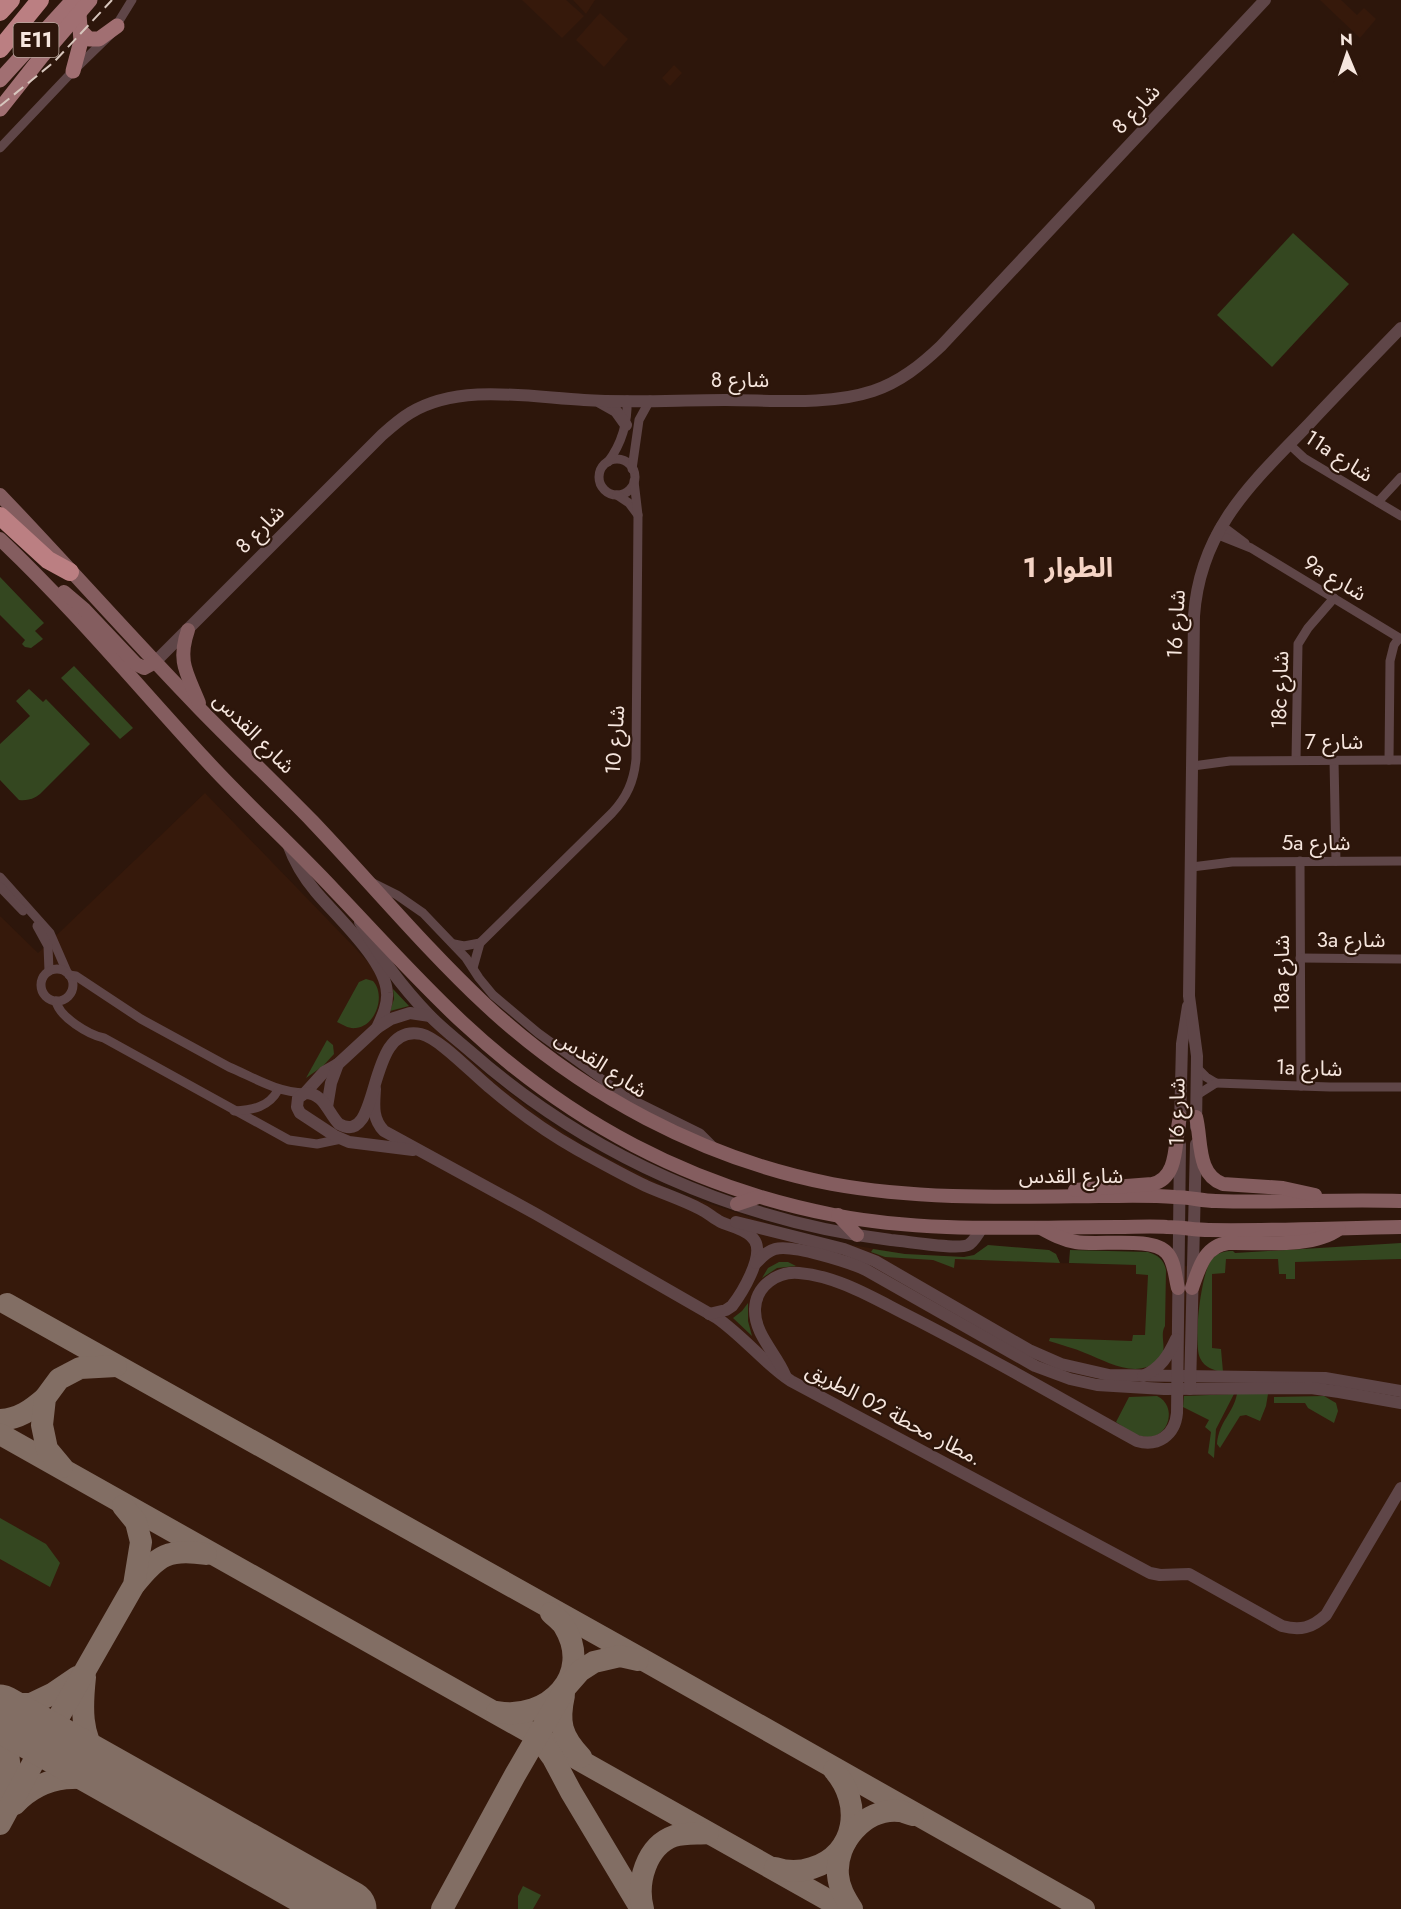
<svg xmlns="http://www.w3.org/2000/svg" width="1401" height="1909" font-family="Jost,'Noto Sans Arabic',sans-serif">
	<rect width="100%" height="100%" fill="#2d160b"/>
	<g fill="#36190b">
		<polygon points="522,0 566,0 584,16 562,38"/>
		<polygon points="573,0 595,0 586,14"/>
		<polygon points="1320,0 1341,0 1357,15 1364,8 1376,19 1360,38"/>
		<polygon points="600,13 628,39 604,67 576,40"/>
		<polygon points="674,65 682,73 670,86 662,78"/>
		<polygon points="205,793 356,949 409,1006 487,1075 538,1115 584,1146 675,1192 791,1231 852,1245 905,1254 964,1257 974,1255 988,1245 1049,1250 1056,1254 1060,1263 1225,1267 1225,1259 1278,1259 1279,1274 1286,1274 1286,1279 1295,1262 1401,1259 1401,1909 0,1909 0,916 38,953"/>
	</g>
	<g fill="#344720">
		<polygon points="1293,233 1349,284 1272,367 1217,315"/>
		<polygon points="0,577 44,623 35,631 43,639 31,648 25,647 22,644 25,640 0,615"/>
		<polygon points="74,666 133,728 120,739 61,678"/>
		<path d="M 29,689 L 43,702 L 46,699 L 90,744 L 40,794 C 34,799 27,801 19,800 L 0,780 L 0,744 L 30,716 L 16,701 Z"/>
		<path d="M 366,979 L 373,981 C 386,995 376,1026 356,1028 C 349,1029 343,1025 337,1022 L 359,982 Z"/>
		<polygon points="393,989 409,1006 390,1011 394,999"/>
		<polygon points="327,1040 333,1045 334,1054 323,1066 306,1078"/>
		<path d="M 1401,1243 L 1401,1259 L 1295,1262 L 1295,1279 L 1286,1279 L 1286,1274 L 1279,1274 L 1278,1259 L 1226,1259 L 1225,1273 L 1212,1274 L 1212,1348 L 1221,1349 L 1223,1372 C 1213,1370 1205,1368 1200,1358 C 1193,1343 1201,1271 1212,1259 C 1218,1252 1225,1251 1233,1251 L 1235,1253 Z"/>
		<polygon points="988,1245 1049,1250 1056,1254 1060,1263 955,1259 954,1268 933,1260 885,1257 871,1252 873,1249 905,1254 964,1257 974,1255"/>
		<path d="M 1070,1250 L 1148,1252 C 1157,1255 1164,1259 1166,1270 L 1165,1326 C 1159,1336 1168,1349 1160,1358 C 1139,1381 1108,1362 1085,1353 C 1074,1348 1061,1345 1049,1341 L 1050,1338 L 1132,1341 L 1133,1335 L 1145,1335 L 1148,1275 L 1136,1274 L 1136,1265 L 1069,1263 Z"/>
		<polygon points="779,1262 788,1262 796,1266 777,1268 762,1278 768,1268"/>
		<polygon points="748,1303 748,1321 752,1336 733,1318 742,1311"/>
		<polygon points="1234,1394 1216,1429 1214,1458 1208,1453 1211,1432 1205,1427 1209,1420 1183,1407 1184,1396"/>
		<path d="M 1237,1394 L 1268,1394 L 1266,1406 L 1260,1421 L 1246,1415 L 1240,1416 L 1220,1448 L 1217,1444 C 1219,1421 1233,1414 1237,1394 Z"/>
		<path d="M 1157,1396 C 1178,1406 1169,1438 1147,1437 C 1136,1437 1125,1428 1116,1422 L 1129,1397 Z"/>
		<polygon points="1274,1397 1324,1396 1336,1403 1338,1411 1334,1423 1308,1408 1305,1403 1274,1403"/>
		<polygon points="0,1518 46,1544 60,1563 50,1587 0,1559"/>
		<polygon points="523,1886 541,1895 533,1909 518,1909 518,1896"/>
	</g>
	<g fill="none" stroke-linecap="round" stroke-linejoin="round">
		<g stroke="#826e64" stroke-width="22">
			<polyline points="7,1304 647,1662 1084,1909"/>
			<path d="M 0,1420 C 19,1419 31,1410 45,1398"/>
			<polyline points="0,1434 844,1909"/>
			<polyline points="62,1467 47,1449 42,1425 45,1398 59,1379 80,1368 116,1366"/>
			<path d="M 135,1584 C 158,1555 169,1548 206,1554"/>
			<path d="M 564,1695 C 558,1722 561,1736 581,1757"/>
			<polyline points="0,1704 31,1704 52,1694 77,1677"/>
			<path d="M 497,1712 C 548,1721 594,1675 564,1626 C 561,1621 555,1617 551,1613"/>
			<path d="M 0,1733 C 12,1754 11,1777 7,1800"/>
			<polyline points="540,1740 553,1758 571,1792 641,1909"/>
			<path d="M 15,1804 C 46,1771 82,1776 123,1782 C 115,1774 106,1767 99,1759 C 80,1736 82,1705 85,1677"/>
			<polyline points="0,1824 46,1739 134,1585 141,1542 136,1522 123,1506"/>
			<path d="M 775,1868 C 787,1872 800,1872 812,1868 C 857,1854 863,1803 834,1770"/>
			<polyline points="347,1909 348,1909"/>
			<polyline points="442,1909 515,1775 566,1687 580,1671 594,1662 620,1656 638,1660"/>
			<path d="M 643,1909 C 636,1883 646,1846 674,1836 C 684,1833 698,1834 708,1833"/>
			<path d="M 852,1909 C 845,1898 839,1888 838,1875 C 835,1842 865,1808 899,1811 C 903,1811 908,1814 913,1815"/>
		</g>
		<polyline stroke="#826e64" stroke-width="57" points="0,1713 348,1909"/>
		<g stroke="#5f4648" stroke-width="9">
			<polyline points="0,148 73,71 111,34 132,0"/>
			<polyline points="1289,444 1304,458 1401,516"/>
			<circle cx="617" cy="477" r="18"/>
			<path d="M 608,462 C 622,443 628,424 627,400"/>
			<polyline points="632,469 639,420 650,400"/>
			<polyline points="617,495 629,503 638,515"/>
			<polyline points="1378,502 1401,477"/>
			<polyline points="1221,525 1245,543"/>
			<polyline points="1216,534 1251,548 1401,639"/>
			<polyline points="1296,760 1298,644 1308,628 1334,598"/>
			<polyline points="1334,760 1336,861"/>
			<polyline points="1389,760 1390,661 1394,645 1399,638"/>
			<polyline points="1193,766 1230,761 1401,760"/>
			<polyline points="1300,861 1301,1086"/>
			<polyline points="1192,867 1232,862 1401,861"/>
			<polyline points="0,877 50,933 67,972"/>
			<polyline points="371,882 397,895 423,913 466,958 479,978 493,995 538,1033 625,1096 700,1133 714,1147"/>
			<polyline points="0,887 23,911"/>
			<polyline points="37,926 48,946 49,971"/>
			<polyline points="454,944 464,946 480,943"/>
			<polyline points="1300,958 1401,959"/>
			<path d="M 473,968 L 480,943 L 612,813 C 627,797 634,781 636,759 L 638,515 L 634,481"/>
			<circle cx="57" cy="985" r="16"/>
			<path d="M 69,975 L 76,976 L 141,1019 L 229,1067 C 255,1078 276,1092 305,1093"/>
			<path d="M 56,1001 C 59,1017 89,1035 104,1038 L 289,1140 L 317,1144 L 341,1139"/>
			<polyline points="1197,1068 1206,1077 1216,1083 1330,1087 1401,1087"/>
			<polyline points="1197,1095 1216,1083"/>
			<path d="M 234,1111 C 253,1110 269,1107 278,1090"/>
		</g>
		<g stroke="#5f4648" stroke-width="12">
			<polyline points="600,402 616,411 626,425"/>
			<path d="M 155,662 L 382,435 C 391,427 400,419 410,413 C 459,383 529,397 584,400 C 630,403 678,400 725,400 C 773,400 827,406 873,391 C 900,382 921,365 941,346 L 1265,0"/>
			<path d="M 288,844 C 294,861 304,878 316,892 C 336,916 386,961 387,993 C 388,1005 382,1017 377,1028"/>
			<path d="M 360,922 C 379,956 403,988 430,1016 C 443,1029 457,1040 471,1052 C 588,1155 736,1221 891,1240 C 906,1241 956,1250 968,1245 C 974,1242 978,1233 982,1228"/>
			<path d="M 375,1089 C 374,1105 372,1119 384,1131 L 536,1214 L 717,1318 C 744,1337 764,1363 791,1381 L 1150,1573 L 1160,1575 L 1189,1574 L 1282,1626 C 1300,1631 1312,1628 1326,1615 L 1401,1488"/>
			<polyline points="305,1093 324,1072 338,1064 377,1028 391,1019 410,1013 430,1016"/>
			<polyline points="327,1107 331,1083 338,1064"/>
			<polyline points="1180,1126 1182,1044 1188,1006"/>
			<path d="M 1196,1127 L 1197,1056 L 1189,996 L 1194,616 C 1200,529 1252,483 1309,424 C 1339,392 1370,360 1401,328"/>
			<path d="M 413,1150 L 349,1142 L 335,1136 L 300,1113 L 297,1107 L 298,1098 L 305,1093 C 324,1093 328,1113 339,1124 C 383,1148 364,1022 421,1034 C 439,1038 473,1074 489,1087 C 516,1110 546,1132 578,1150 C 600,1162 623,1175 646,1186 C 664,1194 683,1200 700,1209 C 707,1212 713,1218 719,1221 C 730,1227 748,1229 755,1241 C 764,1257 742,1293 732,1306 L 726,1310 L 709,1314"/>
			<polyline points="736,1222 844,1249 875,1261 1029,1350 1061,1364 1109,1375 1325,1378 1401,1391"/>
			<path d="M 756,1263 C 762,1257 767,1251 775,1249 C 792,1244 849,1262 866,1270 L 1035,1366 L 1070,1379 L 1097,1385 L 1164,1389 L 1311,1388 L 1339,1392 L 1401,1403"/>
			<path d="M 785,1375 C 776,1353 754,1334 755,1309 C 756,1286 777,1271 799,1273 C 838,1276 875,1299 909,1316 C 986,1355 1061,1399 1137,1441 C 1158,1447 1175,1435 1177,1413 L 1180,1144"/>
			<path d="M 1143,1376 C 1161,1368 1168,1356 1176,1339"/>
			<polyline points="1190,1389 1196,1144"/>
		</g>
		<g stroke="#845d5f" stroke-width="14">
			<path d="M 0,495 C 68,566 132,639 200,709 C 237,747 276,784 313,822 C 371,883 425,948 486,1005 C 582,1094 703,1159 832,1184 C 920,1200 1010,1197 1099,1196 C 1124,1196 1150,1195 1175,1197 C 1189,1197 1202,1201 1216,1201 C 1278,1203 1339,1199 1401,1201"/>
			<path d="M 0,539 C 73,608 137,685 205,759 C 246,804 292,845 334,890 C 376,934 417,980 462,1022 C 569,1122 690,1187 834,1215 C 927,1233 1023,1227 1117,1227 C 1134,1227 1151,1226 1167,1227 C 1181,1227 1195,1230 1209,1230 C 1273,1231 1337,1228 1401,1227"/>
			<polyline points="64,592 84,609 136,664 144,668 155,662"/>
			<path d="M 188,630 C 177,662 187,673 199,703"/>
			<path d="M 1196,1117 C 1202,1140 1196,1174 1223,1184 L 1283,1188 L 1315,1195"/>
			<path d="M 1075,1190 L 1152,1184 C 1180,1178 1174,1140 1180,1117"/>
			<polyline points="737,1204 758,1197"/>
			<polyline points="838,1215 857,1235"/>
			<path d="M 1041,1228 C 1052,1234 1063,1240 1076,1242 C 1099,1246 1153,1236 1167,1253 C 1175,1262 1175,1277 1178,1288"/>
			<path d="M 1192,1288 C 1199,1269 1204,1246 1228,1243 C 1260,1242 1312,1249 1339,1229"/>
		</g>
		<g stroke="#a16f72" stroke-width="15">
			<polyline points="81,31 89,39 99,39 117,26"/>
			<polyline points="73,71 81,41 79,14"/>
			<polyline points="0,80 73,0"/>
			<polyline points="0,109 42,56 90,0"/>
		</g>
		<g stroke="#bb7f82" stroke-width="18">
			<polyline points="0,12 11,0"/>
			<polyline points="0,49 40,0"/>
			<polyline points="0,516 48,560 70,572"/>
		</g>
		<polyline stroke="#d7c6bd" stroke-width="2" stroke-dasharray="12 6" stroke-linecap="butt" points="0,106 54,62 112,0"/>
	</g>
	<g text-anchor="middle" dominant-baseline="central" stroke-width="4.5" stroke-linejoin="round" paint-order="stroke">
		<rect fill="#2d160b" stroke="#baa89f" stroke-width="1.5" x="13.5" y="23" width="45" height="34" rx="4.5"/>
		<g font-size="20" font-weight="bold" fill="#f6e6de">
			<text x="36" y="40">E11</text>
		</g>
		<g font-size="21" fill="#f6e6de" stroke="#2d160b">
			<text transform="translate(1136 109) rotate(-47)">شارع 8</text>
			<text x="740" y="380">شارع 8</text>
			<text transform="translate(1339 456) rotate(33)">11a شارع</text>
			<text transform="translate(260 529) rotate(-45)">شارع 8</text>
			<text transform="translate(1335 578) rotate(31)">9a شارع</text>
			<text transform="translate(1176 624) rotate(-87)">شارع 16</text>
			<text transform="translate(1280 690) rotate(-88)">18c شارع</text>
			<text transform="translate(254 733) rotate(45)">شارع القدس</text>
			<text transform="translate(615 740) rotate(-86)">شارع 10</text>
			<text x="1334" y="742">شارع 7</text>
			<text x="1316" y="843">5a شارع</text>
			<text x="1351" y="940">3a شارع</text>
			<text transform="translate(1282 974) rotate(-90)">18a شارع</text>
			<text transform="translate(601 1064) rotate(33)">شارع القدس</text>
			<text transform="translate(1309 1068) rotate(2)">1a شارع</text>
			<text transform="translate(1177 1112) rotate(-89)">شارع 16</text>
			<text x="1071" y="1176">شارع القدس</text>
			<text transform="translate(894 1414) rotate(28)">مطار محطة 02 الطريق.</text>
		</g>
		<g font-size="27" font-weight="bold" fill="#f5d4c5" stroke="#2d160b">
			<text x="1068" y="567">الطوار 1</text>
		</g>
	</g>
	<g transform="translate(1347 54) rotate(358)" stroke="#2d160b" stroke-width="4.5" paint-order="stroke">
	<path d="M0-4.5L10 22L0 15L-10 22Z" fill="#f6e6de"/>
	<text y="-9" font-size="16" font-weight="bold" text-anchor="middle" fill="#f6e6de">N</text>
	</g>
</svg>
